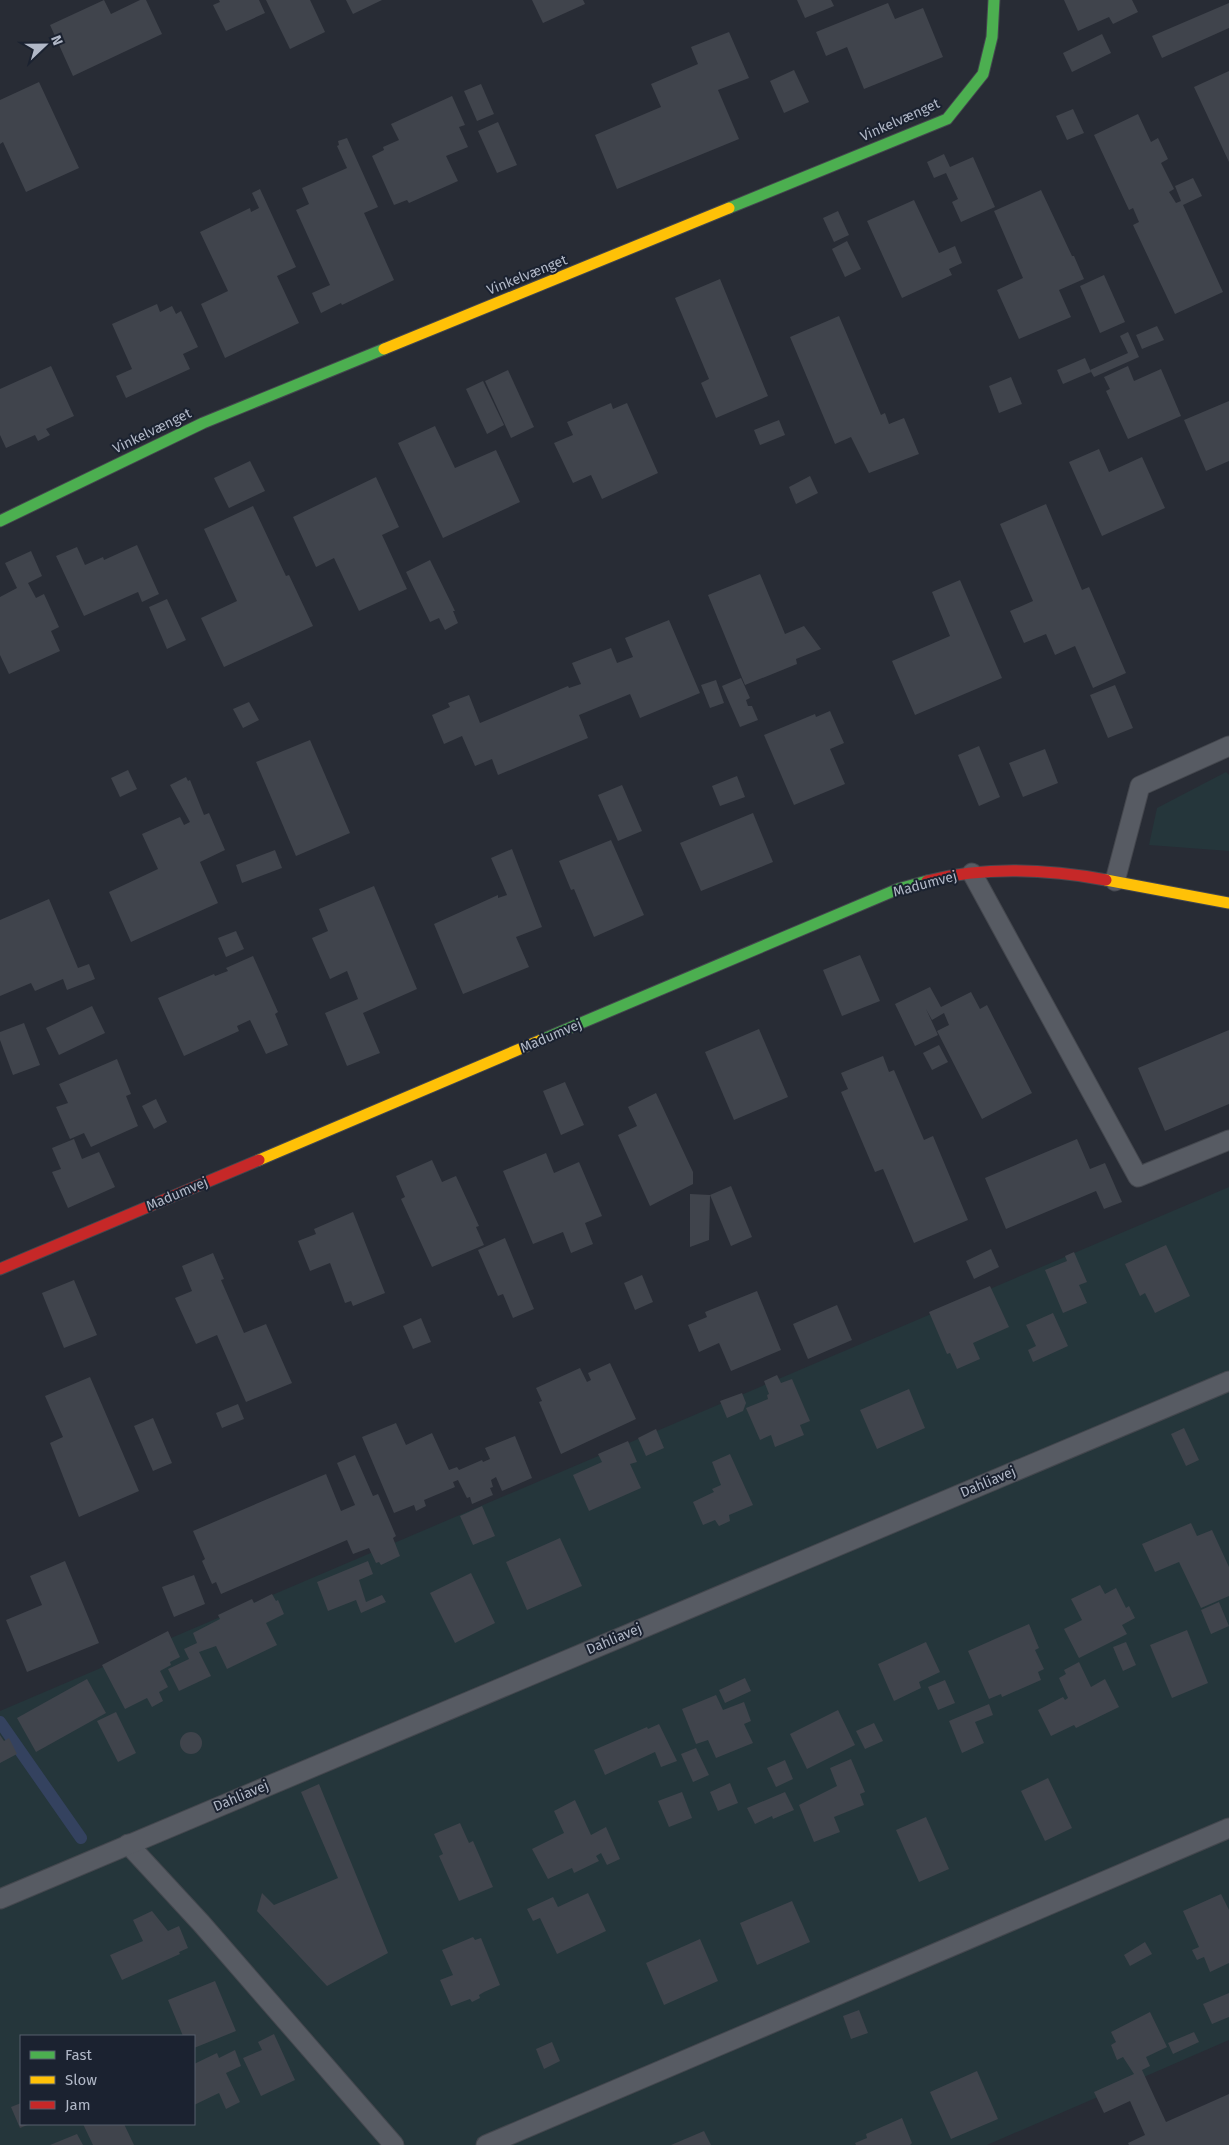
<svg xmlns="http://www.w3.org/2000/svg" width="1229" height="2145" font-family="'Fira Sans',sans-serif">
	<rect width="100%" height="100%" fill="#282c35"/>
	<g fill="#25363b" fill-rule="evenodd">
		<polygon points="1226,772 1229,775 1229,851 1149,845 1157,808"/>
		<path d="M 1229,1187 L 1229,2040 L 987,2145 L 0,2145 L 0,1711 ZM 21,2036 L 194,2036 L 194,2124 L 21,2124 Z"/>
	</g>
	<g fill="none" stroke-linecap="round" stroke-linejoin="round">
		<polyline stroke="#34425f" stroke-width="12" points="0,1722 81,1838"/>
	</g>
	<g fill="#40444c">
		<polygon points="104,0 111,14 140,0 146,0 162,34 73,76 50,25"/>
		<polygon points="219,0 259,0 265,13 226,31 213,5 220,2"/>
		<polygon points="266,0 310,0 325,32 290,49"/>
		<polygon points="346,0 382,0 353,14"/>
		<polygon points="532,0 583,0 585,4 543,23"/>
		<polygon points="797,0 831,0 834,6 805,18"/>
		<polygon points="1064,0 1132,0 1138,12 1113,24 1109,17 1078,31"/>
		<polygon points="888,3 895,19 923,8 943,57 864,89 847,47 826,56 816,32"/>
		<polygon points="1229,3 1229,28 1162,58 1152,36"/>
		<polygon points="729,32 749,78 718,90 739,139 617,189 595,135 661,107 651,84 698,64 691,47"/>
		<polygon points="1102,34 1111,53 1072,72 1063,53"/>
		<polygon points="794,70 809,102 784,113 770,81"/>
		<polygon points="1229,71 1229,162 1194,87"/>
		<polygon points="39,82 79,168 26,192 3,142 0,144 0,100"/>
		<polygon points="481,84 494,114 477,121 464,91"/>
		<polygon points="452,96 465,125 459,127 468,147 446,156 458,181 409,203 407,200 394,205 372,156 384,150 383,147 399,140 391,124"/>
		<polygon points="1073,109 1084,133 1067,140 1056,116"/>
		<polygon points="1138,114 1151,142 1158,138 1168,159 1161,163 1174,189 1169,192 1176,203 1181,201 1175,186 1193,178 1202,196 1183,205 1223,292 1175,314 1133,225 1139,222 1133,208 1129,210 1094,135"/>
		<polygon points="498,122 517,165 497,173 478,131"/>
		<polygon points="347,138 378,207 364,213 394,280 342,305 341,303 321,313 312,293 330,285 296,210 309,204 302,188 347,168 337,146 339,145 338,141"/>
		<polygon points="944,154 950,167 973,157 995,207 961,222 952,202 958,199 946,173 934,178 927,162"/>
		<polygon points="260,189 296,267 277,276 299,323 225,358 201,304 228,291 200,232 250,208 251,212 259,208 252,193"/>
		<polygon points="1041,190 1072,256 1074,256 1084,279 1059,290 1071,317 1019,339 997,290 1023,278 994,211"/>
		<polygon points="914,200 939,253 955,246 962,263 949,269 952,275 902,298 867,221"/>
		<polygon points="838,211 849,235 834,242 823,218"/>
		<polygon points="847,241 861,269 845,277 832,249"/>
		<polygon points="1104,275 1125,322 1100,333 1080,286"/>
		<polygon points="720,279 768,396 716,418 701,383 709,379 675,298"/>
		<polygon points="157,304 160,312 172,306 176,314 181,311 198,347 183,354 190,369 126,398 116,376 132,369 112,324"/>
		<polygon points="839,316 881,415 885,413 889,424 904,418 919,454 869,473 851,437 835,444 790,337"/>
		<polygon points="1157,326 1164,340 1142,349 1136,335"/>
		<polygon points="1128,332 1139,357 1094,377 1090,370 1128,353 1120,336"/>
		<polygon points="1085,358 1091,372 1063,384 1057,370"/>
		<polygon points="51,366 74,416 46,429 50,435 38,441 35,435 6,448 0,435 0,389"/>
		<polygon points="1128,366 1134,381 1161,369 1181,416 1128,439 1106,391 1110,389 1104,377"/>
		<polygon points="508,370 534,427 511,438 485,381"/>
		<polygon points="1011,377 1022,404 999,413 989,386"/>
		<polygon points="483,381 504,425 487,434 466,389"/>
		<polygon points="1229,401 1229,461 1206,471 1184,420"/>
		<polygon points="611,403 613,409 627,403 658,473 602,499 591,475 573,483 554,443 573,435 567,422"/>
		<polygon points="779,420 785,435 760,445 754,430"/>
		<polygon points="435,426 455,468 496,450 520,502 443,538 398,443"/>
		<polygon points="1099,449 1109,472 1142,457 1165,508 1102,536 1069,462"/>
		<polygon points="250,461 265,491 229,508 214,478"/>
		<polygon points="810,476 818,493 796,504 789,487"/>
		<polygon points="376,477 399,527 382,535 407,589 359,611 334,558 316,567 293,517"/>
		<polygon points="1046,504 1082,590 1089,587 1126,673 1093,688 1075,646 1055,655 1046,634 1024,643 1010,611 1033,601 1000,524"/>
		<polygon points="253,506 286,576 289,575 313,626 224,667 201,618 237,601 204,529"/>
		<polygon points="137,545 159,594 142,602 138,592 84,616 56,556 77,547 85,565 103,557 104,560"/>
		<polygon points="31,551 42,576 28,583 36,598 44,594 59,627 51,631 60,651 9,674 0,655 0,597 17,588 5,563"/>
		<polygon points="430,560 455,611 453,611 458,623 445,630 439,618 430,622 406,572"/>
		<polygon points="760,574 785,634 804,626 821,649 796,659 797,664 745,685 708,595"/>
		<polygon points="960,580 1002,678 915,715 892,661 950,636 932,592"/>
		<polygon points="167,599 186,640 167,649 149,607"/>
		<polygon points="669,620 700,693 640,718 630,694 579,715 588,738 498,775 492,759 475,766 462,736 444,744 432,715 450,707 448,703 469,695 480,723 568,686 569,688 581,684 572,663 611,648 617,663 633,657 625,638"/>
		<polygon points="741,678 750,698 746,700 748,706 752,706 758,720 740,727 722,686"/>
		<polygon points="716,680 724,703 710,708 701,685"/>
		<polygon points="1115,685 1133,728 1108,738 1090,695"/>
		<polygon points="249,702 259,720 243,728 233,709"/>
		<polygon points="830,711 844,743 830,749 845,784 794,805 764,735 815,714 816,717"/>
		<polygon points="310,740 350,833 296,856 256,762"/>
		<polygon points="979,746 1000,797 979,806 958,755"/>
		<polygon points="1045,749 1058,783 1023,797 1009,763"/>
		<polygon points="128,770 137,789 120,797 111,778"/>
		<polygon points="737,776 745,797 720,806 712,786"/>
		<polygon points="186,777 188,781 190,780 204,815 209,813 225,850 200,862 218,903 131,942 109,892 158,869 142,834 180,817 184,825 190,822 170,785"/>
		<polygon points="622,785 642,831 618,841 598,795"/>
		<polygon points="753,813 773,862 701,891 680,843"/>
		<polygon points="611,840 644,915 594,937 574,889 571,890 559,861"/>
		<polygon points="512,849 542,927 516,937 529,967 463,994 434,924 498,895 498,898 507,895 491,858"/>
		<polygon points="275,850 282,868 242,883 236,865"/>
		<polygon points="374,886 417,989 363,1013 380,1053 347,1066 325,1013 358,999 347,971 330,979 312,938 328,931 319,909"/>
		<polygon points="49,899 78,968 89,964 95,979 67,990 63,979 35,991 31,983 0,996 0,920"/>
		<polygon points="236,931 244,949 226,957 218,938"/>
		<polygon points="860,955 880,1001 842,1016 823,970"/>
		<polygon points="253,956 278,1012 275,1014 288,1045 266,1054 250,1020 237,1026 239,1031 184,1056 158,998 214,974 215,976 228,971 226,968"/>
		<polygon points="930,987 941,1007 971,992 980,1009 987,1005 1032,1093 982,1119 937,1031 949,1025 944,1013 932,1020 926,1009 938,1035 915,1046 895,1004"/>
		<polygon points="92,1006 105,1033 59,1055 46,1028"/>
		<polygon points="24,1023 40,1065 13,1075 0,1040 0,1032"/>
		<polygon points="759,1029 788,1097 734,1120 705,1052"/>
		<polygon points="1229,1030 1229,1104 1165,1131 1138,1068"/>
		<polygon points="939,1045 948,1062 932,1070 923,1053"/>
		<polygon points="883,1056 889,1072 894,1070 924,1140 933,1136 968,1220 914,1243 883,1169 875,1172 841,1092 848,1089 841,1073"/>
		<polygon points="117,1059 131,1094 126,1096 138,1126 91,1147 84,1133 70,1139 56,1107 68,1103 59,1084"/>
		<polygon points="565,1082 584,1125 561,1135 543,1091"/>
		<polygon points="656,1093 693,1172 693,1184 650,1206 618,1135 637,1126 628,1107"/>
		<polygon points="156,1099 167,1122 154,1129 142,1106"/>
		<polygon points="74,1139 82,1159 99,1152 115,1187 68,1208 52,1172 61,1169 52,1148"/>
		<polygon points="1077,1139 1090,1169 1105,1163 1122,1202 1104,1209 1096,1191 1006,1229 985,1178"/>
		<polygon points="546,1153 554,1173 579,1162 602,1216 585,1223 593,1244 571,1253 563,1232 533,1244 503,1171"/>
		<polygon points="432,1160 442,1182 456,1176 479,1226 476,1227 484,1245 432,1267 401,1199 405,1197 396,1176"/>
		<polygon points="731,1186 752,1237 731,1246 710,1195"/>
		<polygon points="690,1194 710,1195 709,1240 690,1247"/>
		<polygon points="353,1212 385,1293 353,1306 351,1301 345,1303 330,1263 310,1271 298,1241 316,1234 314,1229"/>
		<polygon points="505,1238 534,1309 513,1318 503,1294 498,1296 478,1250"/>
		<polygon points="1166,1245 1190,1296 1155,1313 1145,1293 1140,1296 1125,1264"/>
		<polygon points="991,1249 999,1267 974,1279 966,1261"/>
		<polygon points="1074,1252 1087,1282 1079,1285 1087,1303 1063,1313 1045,1270 1067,1261 1065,1256"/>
		<polygon points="213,1253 224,1279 221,1280 244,1333 266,1324 292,1383 246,1402 217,1335 196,1344 175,1298 192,1291 182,1266"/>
		<polygon points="642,1275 653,1302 635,1310 624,1283"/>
		<polygon points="74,1280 97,1335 64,1348 42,1293"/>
		<polygon points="990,1286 1009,1327 973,1343 980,1359 957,1369 950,1353 947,1354 929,1312"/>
		<polygon points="757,1291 781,1350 731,1371 719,1343 699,1352 688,1325 707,1317 705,1312"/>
		<polygon points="837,1305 852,1340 808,1359 793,1324"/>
		<polygon points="1053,1313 1068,1346 1033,1362 1028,1350 1036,1346 1026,1325"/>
		<polygon points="421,1318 431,1342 413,1349 403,1326"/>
		<polygon points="610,1363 636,1419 561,1454 539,1402 542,1401 536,1388 580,1368 587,1382 591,1380 588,1373"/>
		<polygon points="777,1375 781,1383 792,1379 810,1421 800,1425 804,1435 775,1447 771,1435 760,1440 746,1408 768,1399 767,1395 769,1394 764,1381"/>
		<polygon points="90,1377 139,1491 79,1517 50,1443 63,1437 45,1396"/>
		<polygon points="909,1389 925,1428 877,1449 860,1410"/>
		<polygon points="742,1393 746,1403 743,1411 727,1418 720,1401"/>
		<polygon points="238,1404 244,1419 222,1428 216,1413"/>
		<polygon points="153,1418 172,1463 153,1471 134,1426"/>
		<polygon points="396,1423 406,1445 432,1433 449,1470 457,1467 459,1470 482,1460 483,1462 490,1459 485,1448 515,1436 532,1478 502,1491 496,1477 491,1480 493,1487 490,1488 493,1495 472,1504 470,1497 467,1498 458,1480 453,1482 455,1487 424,1500 426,1506 416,1511 414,1505 394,1513 362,1437"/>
		<polygon points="1184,1428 1199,1460 1186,1466 1171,1434"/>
		<polygon points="656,1429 664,1448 646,1456 638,1438"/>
		<polygon points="628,1441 637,1462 630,1464 641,1488 589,1511 573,1475 602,1462 598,1454"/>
		<polygon points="730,1454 753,1505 729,1515 730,1521 719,1526 715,1520 703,1525 693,1502 714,1492 712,1489 721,1485 712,1462"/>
		<polygon points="355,1455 373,1496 378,1494 396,1536 393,1538 400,1556 381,1565 379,1562 376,1563 369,1548 353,1554 347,1540 221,1594 216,1582 212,1584 202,1561 205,1559 193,1531 326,1474 341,1511 355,1505 337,1463"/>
		<polygon points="482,1506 495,1536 473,1545 460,1516"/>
		<polygon points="1191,1523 1197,1536 1212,1530 1229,1567 1229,1596 1201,1608 1179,1562 1155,1572 1142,1544"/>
		<polygon points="560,1538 582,1586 527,1610 506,1562"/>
		<polygon points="65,1561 99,1643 27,1672 6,1620 42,1605 30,1576"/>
		<polygon points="368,1561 373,1574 359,1580 366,1602 382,1595 386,1602 361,1613 356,1600 328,1611 317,1582"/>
		<polygon points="471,1573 495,1623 455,1643 430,1593"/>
		<polygon points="194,1575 205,1604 174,1617 162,1587"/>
		<polygon points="1100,1585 1105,1594 1116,1588 1126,1608 1129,1606 1135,1618 1122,1625 1127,1634 1079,1658 1064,1629 1082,1620 1071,1599"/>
		<polygon points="272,1594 276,1601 278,1600 284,1614 266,1623 277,1645 227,1669 216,1646 199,1652 211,1676 179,1691 168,1669 189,1659 184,1649 197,1643 193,1633 220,1619 218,1615 252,1599 254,1603"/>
		<polygon points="1219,1602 1229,1626 1211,1634 1201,1610"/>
		<polygon points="1029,1624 1039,1648 1035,1650 1044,1669 1038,1672 1041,1680 1002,1697 1001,1694 989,1699 968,1651"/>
		<polygon points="1187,1630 1208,1683 1172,1698 1150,1645"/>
		<polygon points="168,1631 180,1657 170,1662 171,1665 160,1671 168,1687 159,1692 163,1701 152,1707 147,1698 125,1709 102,1665"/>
		<polygon points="926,1642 940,1672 919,1682 921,1688 894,1701 878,1664"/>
		<polygon points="1126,1642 1136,1665 1123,1671 1113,1647"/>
		<polygon points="1079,1662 1091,1687 1105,1679 1119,1707 1076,1728 1074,1725 1051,1736 1038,1710 1063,1697 1065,1700 1068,1698 1059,1678 1066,1674 1064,1670"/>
		<polygon points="745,1678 751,1691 725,1703 719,1690"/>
		<polygon points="87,1679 106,1713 36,1752 17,1718"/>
		<polygon points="945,1680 955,1703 938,1710 928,1687"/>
		<polygon points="716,1695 723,1710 744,1702 751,1721 744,1724 753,1743 716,1758 708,1740 696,1744 682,1709"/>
		<polygon points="989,1704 993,1715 975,1722 984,1743 962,1753 949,1721"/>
		<polygon points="838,1710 855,1745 807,1769 790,1734"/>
		<polygon points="116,1712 136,1753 118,1762 97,1721"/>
		<polygon points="874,1723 883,1741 865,1749 856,1731"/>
		<polygon points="659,1724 677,1761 661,1767 655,1752 605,1775 594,1750 647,1727 648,1729"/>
		<circle cx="191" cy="1743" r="11"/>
		<polygon points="0,1735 4,1741 9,1738 17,1754 0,1763"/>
		<polygon points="696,1748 709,1775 693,1782 681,1754"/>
		<polygon points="851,1759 865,1792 860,1794 864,1805 834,1817 840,1832 814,1842 799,1805 837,1786 830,1768"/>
		<polygon points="785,1760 793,1779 776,1787 767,1768"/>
		<polygon points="1048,1778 1072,1828 1045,1841 1021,1791"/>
		<polygon points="730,1783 738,1803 718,1811 710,1792"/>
		<polygon points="319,1784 388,1953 327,1986 257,1911 262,1893 274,1905 338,1878 301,1792"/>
		<polygon points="682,1792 692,1818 669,1827 658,1801"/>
		<polygon points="785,1792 794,1810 773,1819 772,1816 755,1824 747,1808"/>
		<polygon points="575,1800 591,1835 606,1827 620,1859 607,1865 601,1853 596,1856 599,1861 574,1873 572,1868 548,1879 532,1849 564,1833 554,1811"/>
		<polygon points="926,1817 949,1869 919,1882 896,1830"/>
		<polygon points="460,1823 469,1843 473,1841 493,1887 459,1901 439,1856 443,1854 434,1834"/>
		<polygon points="588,1893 606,1931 557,1954 540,1918 533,1921 527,1909 553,1897 558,1907"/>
		<polygon points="1221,1894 1229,1910 1229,1963 1210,1972 1204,1957 1197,1960 1192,1950 1199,1947 1183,1911"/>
		<polygon points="792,1901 810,1942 757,1965 740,1923"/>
		<polygon points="152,1911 168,1931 179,1926 188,1948 179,1952 180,1954 122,1980 110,1955 143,1941 133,1920"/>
		<polygon points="473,1937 475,1940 481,1938 500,1985 484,1992 479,1995 480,1998 472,2002 470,1999 451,2006 440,1980 453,1975 442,1950"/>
		<polygon points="700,1939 718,1981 664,2005 646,1963"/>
		<polygon points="1145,1942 1152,1954 1130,1966 1124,1955"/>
		<polygon points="215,1981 236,2031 194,2048 194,2036 183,2036 168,2000"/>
		<polygon points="1229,1993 1229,2017 1212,2024 1203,2004"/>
		<polygon points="859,2010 868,2033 851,2039 843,2016"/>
		<polygon points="1150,2012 1167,2047 1146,2057 1150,2066 1142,2070 1166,2122 1229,2094 1229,2145 1129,2145 1128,2143 1145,2135 1130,2101 1104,2113 1094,2092 1134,2074 1123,2057 1117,2060 1111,2045 1116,2042 1111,2032"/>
		<polygon points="1194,2032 1199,2042 1173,2054 1168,2043"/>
		<polygon points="274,2034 295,2080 261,2096 243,2058 262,2050 258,2042"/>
		<polygon points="552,2042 560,2061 544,2069 536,2049"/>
		<polygon points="235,2050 241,2066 226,2073 240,2102 226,2109 219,2093 194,2105 194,2064 217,2053 219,2058"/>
		<polygon points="977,2071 998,2119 951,2139 930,2092"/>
		<polygon points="21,2103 21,2124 30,2124 20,2128 11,2107"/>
		<polygon points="902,2118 912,2143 910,2145 856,2145 855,2143 867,2138 866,2134"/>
		<polygon points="83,2124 124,2124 134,2145 93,2145"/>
		<polygon points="704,2131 711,2145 671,2145"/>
		<polygon points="77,2134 83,2145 50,2145"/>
	</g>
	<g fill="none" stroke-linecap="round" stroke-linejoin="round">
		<g stroke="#44474e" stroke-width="21">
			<g id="lane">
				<polyline points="972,873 1138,1177 1229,1140"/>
				<polyline points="1115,881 1140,786 1229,746"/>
				<polyline points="128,1844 201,1923 394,2145"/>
				<polyline points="0,1899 1229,1381"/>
				<polyline points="486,2145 1229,1828"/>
			</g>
		</g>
		<g stroke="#44474e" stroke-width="13">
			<g id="fast">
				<polyline points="729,208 947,119 983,74 992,37 994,0"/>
				<polyline points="0,521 203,423 384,349"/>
				<polyline points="541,1040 898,889 927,881"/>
			</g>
		</g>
		<g stroke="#44474e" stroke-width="13">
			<g id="slow">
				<polyline points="384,349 729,208"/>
				<polyline points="1106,880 1229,903"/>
				<polyline points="259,1160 541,1040"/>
			</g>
		</g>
		<g stroke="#44474e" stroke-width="13">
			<g id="jam">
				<path d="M 927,881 C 986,866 1047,869 1106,880"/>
				<polyline points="0,1269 259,1160"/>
			</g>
		</g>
		<use href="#lane" stroke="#575b63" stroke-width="19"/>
		<use href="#fast" stroke="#4caf50" stroke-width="11"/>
		<use href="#slow" stroke="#ffc107" stroke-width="11"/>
		<use href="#jam" stroke="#c62828" stroke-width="11"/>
	</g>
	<g text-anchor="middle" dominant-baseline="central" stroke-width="4" stroke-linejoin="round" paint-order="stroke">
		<g font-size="14" fill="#b1b8c7" stroke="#1b2230">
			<text transform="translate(900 120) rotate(-24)">Vinkelvænget</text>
			<text transform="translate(527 275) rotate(-22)">Vinkelvænget</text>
			<text transform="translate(152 431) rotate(-26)">Vinkelvænget</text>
			<text transform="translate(925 884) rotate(-15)">Madumvej</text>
			<text transform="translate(551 1036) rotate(-23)">Madumvej</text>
			<text transform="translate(177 1194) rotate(-23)">Madumvej</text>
			<text transform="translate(988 1482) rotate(-23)">Dahliavej</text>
			<text transform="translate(614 1639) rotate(-23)">Dahliavej</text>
			<text transform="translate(241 1796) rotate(-23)">Dahliavej</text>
		</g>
	</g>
	<rect x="20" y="2035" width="175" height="90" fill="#1b2230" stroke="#575e6c"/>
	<rect x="30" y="2051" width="25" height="8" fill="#4caf50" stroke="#575e6c"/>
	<text x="65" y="2060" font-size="15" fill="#b1b8c7">Fast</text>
	<rect x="30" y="2076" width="25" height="8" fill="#ffc107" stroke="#575e6c"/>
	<text x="65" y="2085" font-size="15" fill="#b1b8c7">Slow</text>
	<rect x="30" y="2101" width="25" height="8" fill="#c62828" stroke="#575e6c"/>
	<text x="65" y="2110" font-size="15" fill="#b1b8c7">Jam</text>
	<g transform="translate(45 45) rotate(68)" stroke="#1b2230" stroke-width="4" paint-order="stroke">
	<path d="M0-4L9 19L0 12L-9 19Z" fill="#b1b8c7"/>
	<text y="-8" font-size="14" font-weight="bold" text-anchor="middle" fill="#b1b8c7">N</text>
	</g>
</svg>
